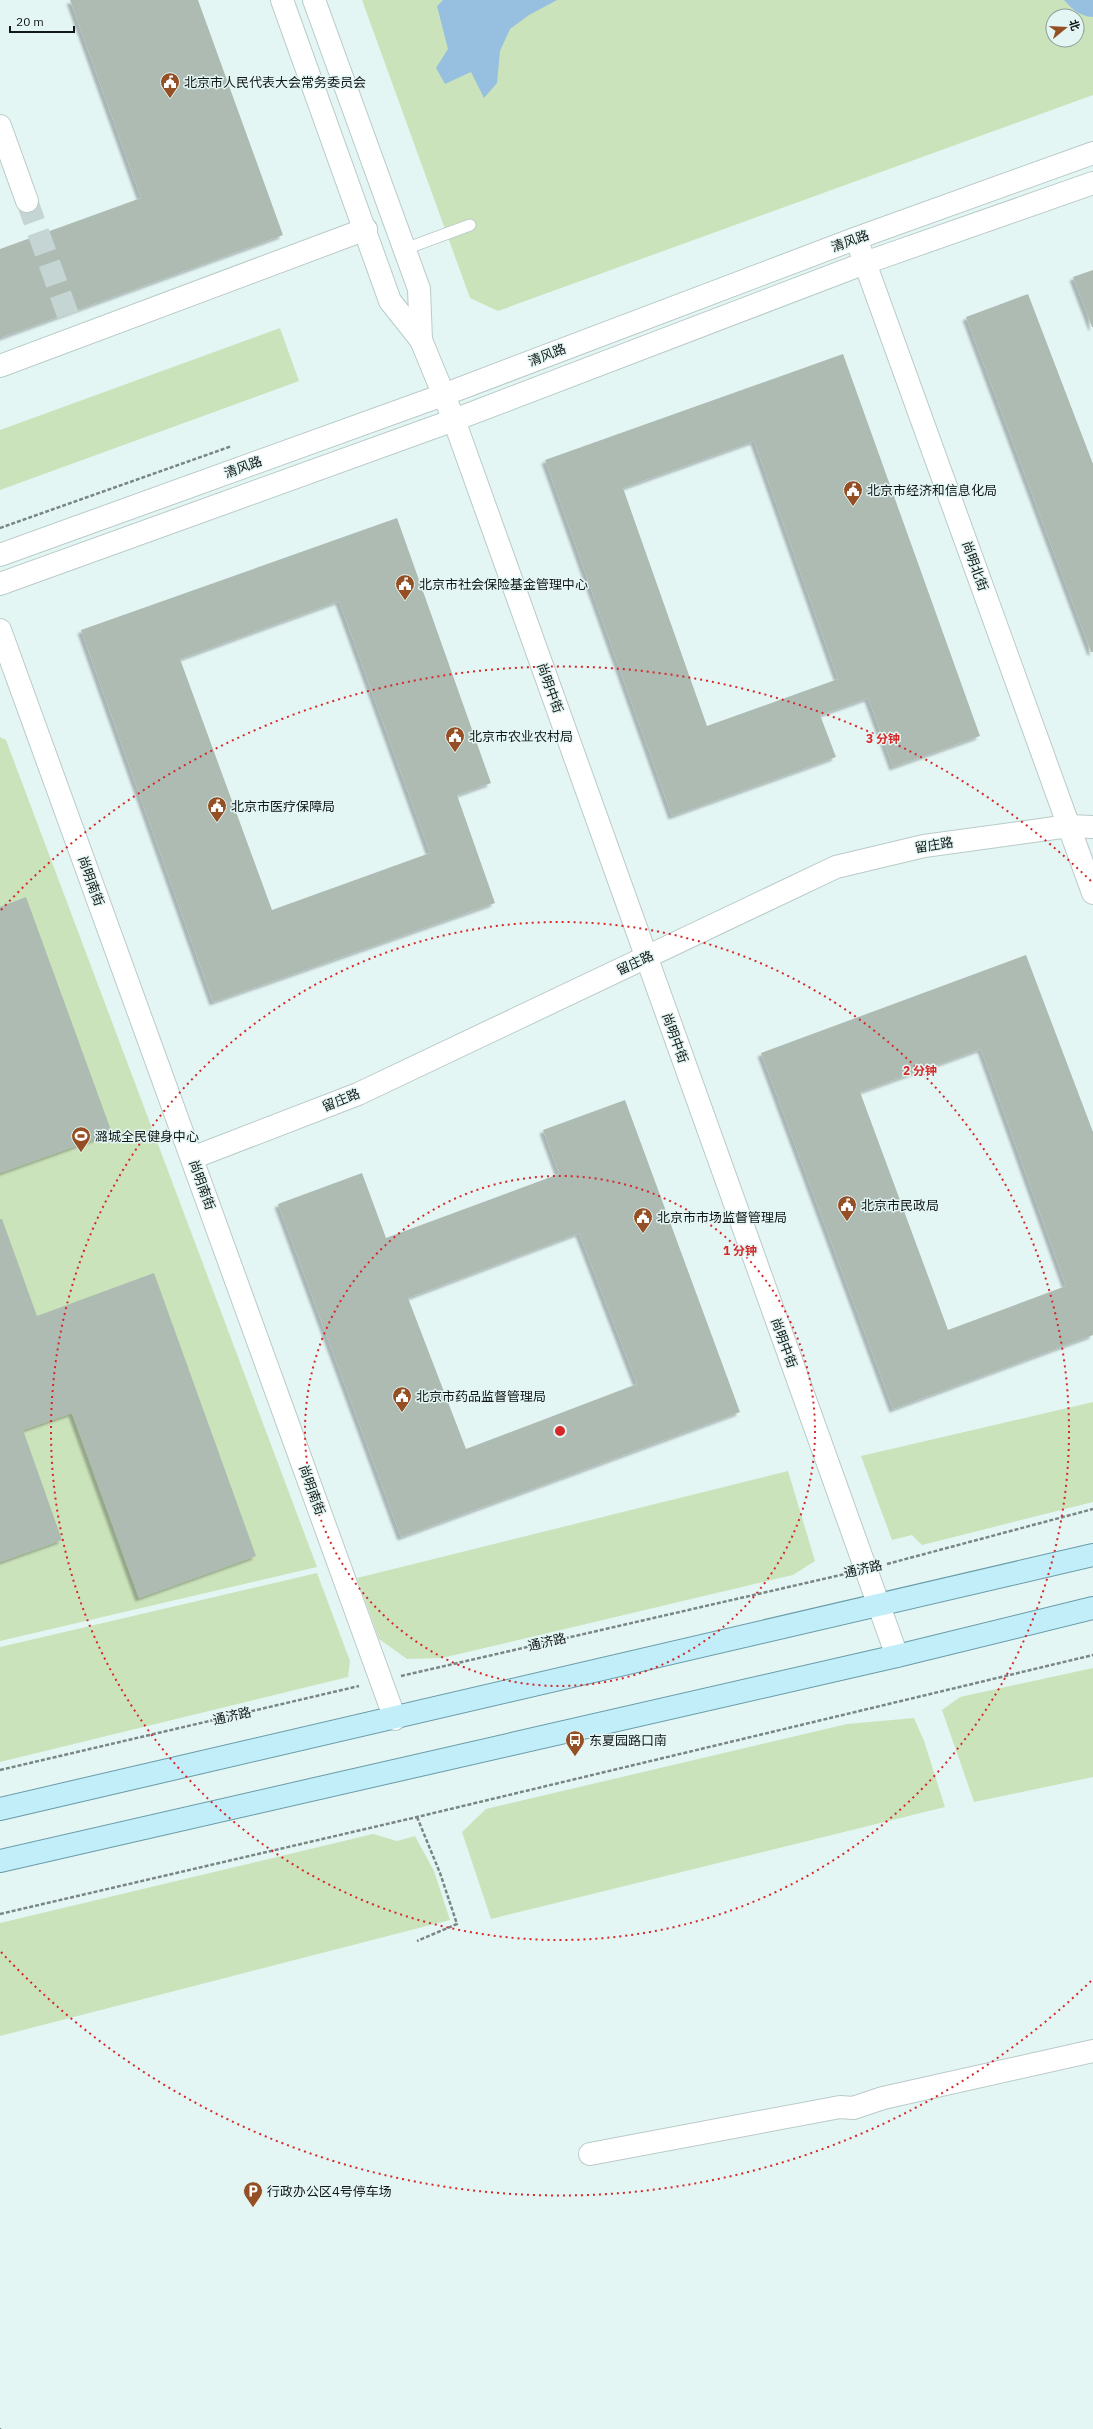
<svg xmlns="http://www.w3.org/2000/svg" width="1093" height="2429" font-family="'IBM Plex Sans','Noto Sans SC',sans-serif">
	<defs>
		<filter id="shadow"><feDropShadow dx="-3.5" dy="3.5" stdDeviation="1" flood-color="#0004"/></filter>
	</defs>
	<rect width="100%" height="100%" fill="#e4f6f4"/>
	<g fill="#cbe3bb" fill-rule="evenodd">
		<path d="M 362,0 L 1093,0 L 1093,95 L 498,311 L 470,298 ZM 1053,16 L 1077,16 L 1077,40 L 1053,40 Z"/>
		<polygon points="280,328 299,381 0,490 0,430"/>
		<polygon points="0,737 6,740 317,1567 0,1641"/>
		<polygon points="1093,1402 1093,1502 922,1545 912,1535 892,1540 861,1456"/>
		<polygon points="788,1471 815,1561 793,1575 442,1658 407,1659 379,1639 357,1578"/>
		<polygon points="317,1573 350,1661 348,1677 0,1762 0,1647"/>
		<polygon points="1093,1668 1093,1777 974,1802 942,1710 960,1697"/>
		<polygon points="914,1718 924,1741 945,1807 491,1919 462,1832 486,1809 847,1724"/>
		<polygon points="373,1834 397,1841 415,1836 434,1871 450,1920 0,2036 0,1923"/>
	</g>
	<g fill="#97bfdf">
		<polygon points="443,0 557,0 529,15 510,29 500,51 497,83 484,98 471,72 445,84 436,68 448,49 437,6"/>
		<path d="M 1064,0 L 1093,0 L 1093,17 C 1079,16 1073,10 1064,0 Z"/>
	</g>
	<g fill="#adbbb3" fill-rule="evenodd" filter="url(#shadow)">
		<polygon points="70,0 198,0 283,235 0,338 0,249 141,198"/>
		<polygon points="1093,270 1093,327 1092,327 1073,277"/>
		<polygon points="1028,294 1093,464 1093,652 1091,652 966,317"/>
		<path d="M 843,354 L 980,736 L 893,767 L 868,698 L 820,715 L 836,757 L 672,816 L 545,460 ZM 754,441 L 838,679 L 707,726 L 623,488 Z"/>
		<path d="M 397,518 L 491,783 L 457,795 L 495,903 L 213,1002 L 81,630 ZM 339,601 L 430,853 L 272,910 L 180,659 Z"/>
		<polygon points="26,897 112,1133 0,1173 0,907"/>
		<path d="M 1026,955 L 1093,1132 L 1093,1335 L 893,1409 L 761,1053 ZM 981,1049 L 1066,1286 L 948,1330 L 860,1092 Z"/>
		<path d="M 625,1100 L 740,1412 L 401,1537 L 278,1204 L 362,1173 L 386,1238 L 559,1174 L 543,1130 ZM 579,1233 L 637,1384 L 466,1449 L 408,1298 Z"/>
		<polygon points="0,1219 2,1219 37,1316 154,1273 256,1556 139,1598 72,1413 23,1430 62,1540 0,1562"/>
	</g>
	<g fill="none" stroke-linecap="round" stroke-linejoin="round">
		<polyline stroke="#c4d5d3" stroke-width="22" stroke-dasharray="22 11" stroke-linecap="butt" points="27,201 70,321"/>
		<g stroke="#b9cbc9" stroke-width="13">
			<polyline id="service" points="405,249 470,225"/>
		</g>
		<g stroke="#b9cbc9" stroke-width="24">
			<g id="minor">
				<polyline points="282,0 390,301 421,340"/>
				<polyline points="314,0 419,289 421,340"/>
				<polyline points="0,126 27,201"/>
				<polyline points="0,366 366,229"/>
				<polyline points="590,2154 840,2107 853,2108 883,2098 1093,2051"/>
			</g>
		</g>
		<g stroke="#b9cbc9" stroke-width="24">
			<g id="tertiary">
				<polyline points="860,249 1093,893"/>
				<polyline points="421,340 454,420 897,1656"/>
				<polyline points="0,555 443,395 857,238 1093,153"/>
				<polyline points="0,584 454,420 865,263 1093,183"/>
				<polyline points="0,630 395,1719"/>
				<polyline points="192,1158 358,1094 836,867 924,846 1069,826 1093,827"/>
			</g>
		</g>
		<g stroke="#689ba7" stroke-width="24">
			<g id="primary">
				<polyline points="0,1809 1093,1555"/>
				<polyline points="0,1861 897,1656 1093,1608"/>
			</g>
		</g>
		<g stroke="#7a8684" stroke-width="2.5" stroke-dasharray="4 2" stroke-linecap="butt">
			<polyline points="0,528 232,446"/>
			<polyline points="887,1564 1093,1509"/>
			<polyline points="401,1676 845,1574"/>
			<polyline points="0,1770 359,1686"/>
			<polyline points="417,1817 440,1873 457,1924 417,1941"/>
			<polyline points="0,1914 417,1817 1093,1655"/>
			<polyline points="0,2428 0,2429"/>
		</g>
		<use href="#service" stroke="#fff" stroke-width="11"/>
		<use href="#minor" stroke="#fff" stroke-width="22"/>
		<use href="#tertiary" stroke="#fff" stroke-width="22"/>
		<use href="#primary" stroke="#c1eef9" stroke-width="22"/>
	</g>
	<g fill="none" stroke="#d62828" stroke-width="2" stroke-dasharray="2 4">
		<circle cx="560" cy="1431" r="255"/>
		<circle cx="560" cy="1431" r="509"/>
		<path d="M1091 1981A764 764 0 0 1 1 1952M1 910A764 764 0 0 1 1091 881"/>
	</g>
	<defs>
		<g id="civic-pin" transform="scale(1)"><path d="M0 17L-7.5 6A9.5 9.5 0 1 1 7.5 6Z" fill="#944f24" stroke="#e4f6f4"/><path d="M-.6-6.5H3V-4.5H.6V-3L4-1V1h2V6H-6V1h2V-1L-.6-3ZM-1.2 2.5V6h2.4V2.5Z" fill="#fff"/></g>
		<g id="stadium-pin" transform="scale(1)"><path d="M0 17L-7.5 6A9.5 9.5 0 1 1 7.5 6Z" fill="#944f24" stroke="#e4f6f4"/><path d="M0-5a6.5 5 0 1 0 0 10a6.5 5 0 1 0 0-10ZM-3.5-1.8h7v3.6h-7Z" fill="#fff"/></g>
		<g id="bus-pin" transform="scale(1)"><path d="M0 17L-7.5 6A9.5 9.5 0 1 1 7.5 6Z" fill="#944f24" stroke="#e4f6f4"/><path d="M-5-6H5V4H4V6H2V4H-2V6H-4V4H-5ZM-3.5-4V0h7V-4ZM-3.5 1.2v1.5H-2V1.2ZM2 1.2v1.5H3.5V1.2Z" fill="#fff"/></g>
		<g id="parking-pin" transform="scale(1)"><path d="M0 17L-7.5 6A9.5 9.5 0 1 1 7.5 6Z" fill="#944f24" stroke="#e4f6f4"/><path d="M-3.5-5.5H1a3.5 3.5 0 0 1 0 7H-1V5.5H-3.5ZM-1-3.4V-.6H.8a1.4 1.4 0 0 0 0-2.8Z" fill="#fff"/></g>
	</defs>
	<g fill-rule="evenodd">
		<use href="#civic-pin" x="170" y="82"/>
		<use href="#civic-pin" x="853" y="490"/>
		<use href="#civic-pin" x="405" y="584"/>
		<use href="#civic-pin" x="455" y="736"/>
		<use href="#civic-pin" x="217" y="806"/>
		<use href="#stadium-pin" x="81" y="1136"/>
		<use href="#civic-pin" x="847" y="1205"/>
		<use href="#civic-pin" x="643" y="1217"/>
		<use href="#civic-pin" x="402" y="1396"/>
		<use href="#bus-pin" x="575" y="1740"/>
		<use href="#parking-pin" x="253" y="2191"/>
	</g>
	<g text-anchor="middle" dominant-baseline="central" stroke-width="3" stroke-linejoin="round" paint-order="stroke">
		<g font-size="13" fill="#121817" stroke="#e4f6f4" text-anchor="start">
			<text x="184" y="82">北京市人民代表大会常务委员会</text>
			<text x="867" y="490">北京市经济和信息化局</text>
			<text x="419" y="584">北京市社会保险基金管理中心</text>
			<text x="469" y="736">北京市农业农村局</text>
			<text x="231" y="806">北京市医疗保障局</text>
			<text x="95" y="1136">潞城全民健身中心</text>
			<text x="861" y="1205">北京市民政局</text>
			<text x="657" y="1217">北京市市场监督管理局</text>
			<text x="416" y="1396">北京市药品监督管理局</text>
			<text x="589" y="1740">东夏园路口南</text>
			<text x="267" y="2191">行政办公区4号停车场</text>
		</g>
		<g font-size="13" fill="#121817" stroke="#e4f6f4">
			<text transform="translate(850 241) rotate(-20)">清风路</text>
			<text transform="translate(547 355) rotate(-21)">清风路</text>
			<text transform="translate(243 467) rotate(-20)">清风路</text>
			<text transform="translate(975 566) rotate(70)">尚明北街</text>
			<text transform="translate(550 688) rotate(70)">尚明中街</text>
			<text transform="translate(934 845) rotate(-9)">留庄路</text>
			<text transform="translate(91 881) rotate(70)">尚明南街</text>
			<text transform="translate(635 963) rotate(-25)">留庄路</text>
			<text transform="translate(675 1038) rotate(70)">尚明中街</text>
			<text transform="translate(341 1100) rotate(-22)">留庄路</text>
			<text transform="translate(202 1185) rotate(70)">尚明南街</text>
			<text transform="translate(784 1343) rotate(70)">尚明中街</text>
			<text transform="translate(312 1490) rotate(70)">尚明南街</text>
			<text transform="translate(863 1569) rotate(-13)">通济路</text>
			<text transform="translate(547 1642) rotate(-13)">通济路</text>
			<text transform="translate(232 1716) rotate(-13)">通济路</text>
		</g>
	</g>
	<circle cx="560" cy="1431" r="6" fill="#d62828" stroke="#e4f6f4" stroke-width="2"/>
	<g font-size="12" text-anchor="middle" font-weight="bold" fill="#d62828" stroke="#e4f6f4" stroke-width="3" stroke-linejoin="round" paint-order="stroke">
		<text x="883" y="743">3 分钟</text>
		<text x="920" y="1075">2 分钟</text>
		<text x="740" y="1255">1 分钟</text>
	</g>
	<g transform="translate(1065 28) rotate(72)"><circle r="19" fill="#e4f6f4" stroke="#909d9c"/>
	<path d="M0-3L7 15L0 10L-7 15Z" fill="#944f24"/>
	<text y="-6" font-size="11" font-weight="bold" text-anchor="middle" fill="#121817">北</text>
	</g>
	<path d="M10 26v6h64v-6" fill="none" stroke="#121817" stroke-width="2"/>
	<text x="16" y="26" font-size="12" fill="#121817" stroke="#e4f6f4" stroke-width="3" paint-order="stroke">20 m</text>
</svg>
